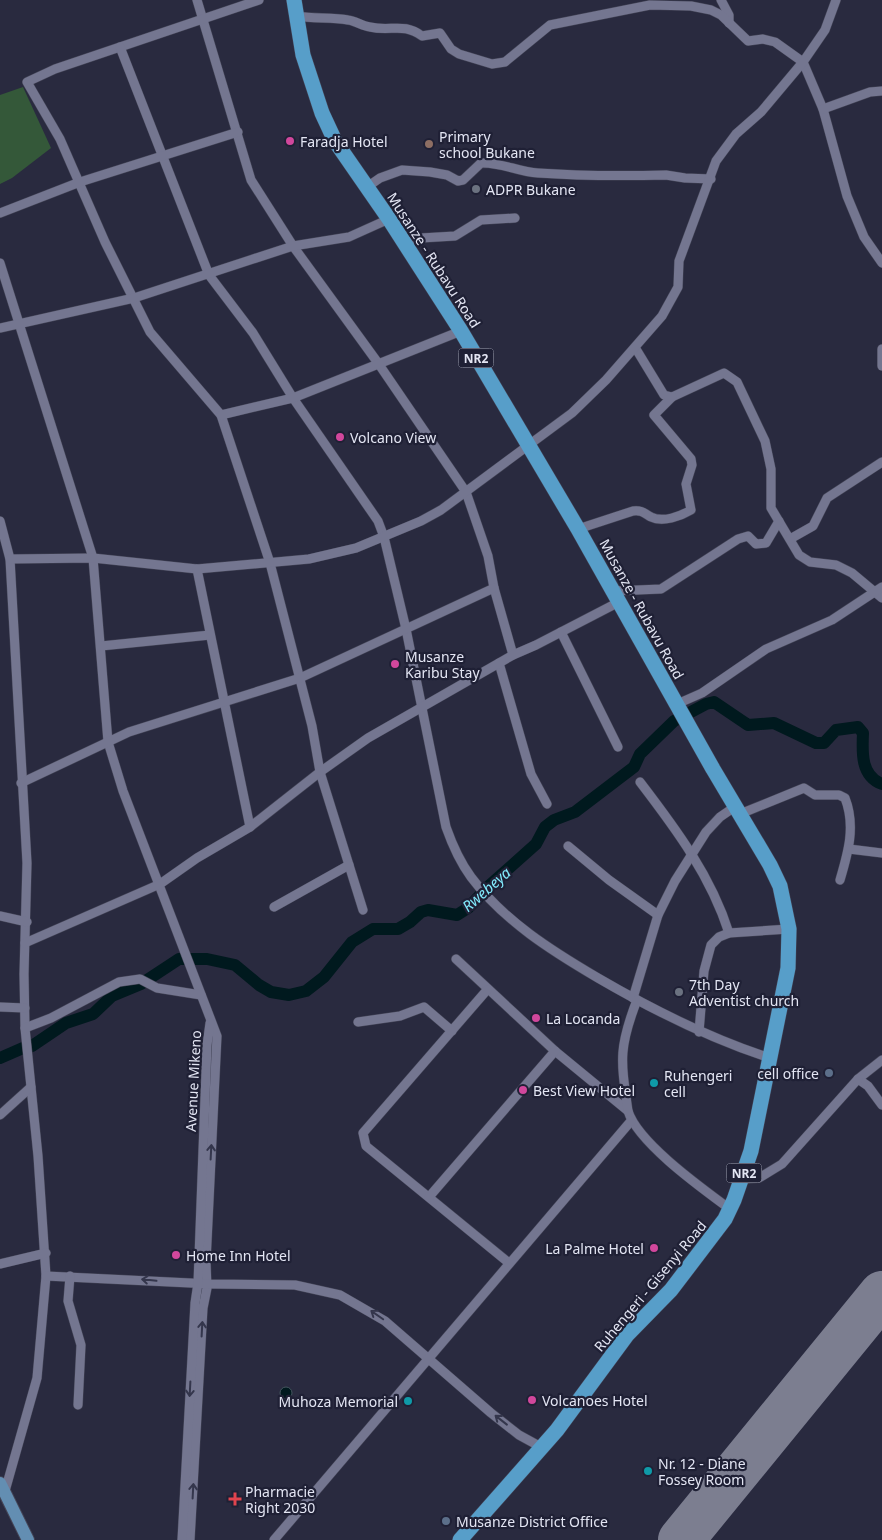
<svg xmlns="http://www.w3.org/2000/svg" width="882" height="1540" font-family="'Noto Sans',sans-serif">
	<rect width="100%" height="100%" fill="#292a3f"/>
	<polygon fill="#345839" points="23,87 51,148 12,178 0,184 0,95"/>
	<circle fill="#00191e" stroke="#44565e" cx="286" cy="1393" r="6"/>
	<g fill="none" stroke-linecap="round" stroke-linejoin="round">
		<g stroke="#00191e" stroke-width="12">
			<path d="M 32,1046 L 66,1023 L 93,1014 L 112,996 L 141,984 L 179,959 L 207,959 L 235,965 L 259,985 L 271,992 L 289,995 L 306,991 L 324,977 L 352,942 L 373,929 L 398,929 L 410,922 L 421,912 L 428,910 L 457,915 L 468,908 L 490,885 L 536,844 L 545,827 L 554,820 L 575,812 L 634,767 L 640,754 L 674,721 L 706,704 L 714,702 L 748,725 L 774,723 L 816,743 L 824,743 L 836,730 L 858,727 L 863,733 C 862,753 861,776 882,784"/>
			<polyline points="0,1058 23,1048"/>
		</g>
		<polyline stroke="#7c7e90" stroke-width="46" points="681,1540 882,1294"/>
		<g stroke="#444557" stroke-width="10">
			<g id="street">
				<polyline points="197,0 251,180 293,246 378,363 466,492 488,556 494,588 513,655"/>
				<polyline points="259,0 55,69 27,82 60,139 105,242 150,332 221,415 270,563 312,726 320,772 363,910"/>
				<polyline points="721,0 729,15 729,23"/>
				<path d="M 297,16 C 314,19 331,17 348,20 C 356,21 362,26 370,27 C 391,32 403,22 422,36 L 440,33 L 451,49 L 459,54 L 492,64 L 505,62 L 550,25 L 650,5 L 691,6 L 711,10 L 721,15 L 748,41 L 763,39 L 775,42 L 803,62 L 823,109 L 847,196 L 864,237 L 882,263"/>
				<path d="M 120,47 L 209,275 L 253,333 L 293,398 L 378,521 L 384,537 L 406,629 L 446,827 C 452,844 460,862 471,877 C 504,921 552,951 598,978 C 653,1010 708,1038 770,1058"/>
				<polyline points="823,109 870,92 882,91"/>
				<path d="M 367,187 L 380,178 L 402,170 L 430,172 L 447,175 L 458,181 L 463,180 L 481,163 C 501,162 518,172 538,173 C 581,176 624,176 666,175 L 685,178 L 711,179"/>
				<polyline points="0,213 80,182 238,132"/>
				<polyline points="404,243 421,238 455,236 481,220 515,218"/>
				<polyline points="0,263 93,558 108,742 123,791 217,1036 206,1262 207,1288 203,1308 190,1540"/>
				<polyline points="0,328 134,298 293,246 349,237 389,219"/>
				<polyline points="636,349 664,395 672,397 724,373 737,382 765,441 771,469 771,508 799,555 810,562 836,565 852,573 882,598"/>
				<polyline points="882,349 882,366"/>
				<polyline points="221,415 293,398 461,331"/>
				<polyline points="0,521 10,559 27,863 24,974 25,1028 38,1156 46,1276 37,1378 5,1491"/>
				<path d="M 578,529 L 633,511 C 642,510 644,513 651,517 C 663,523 681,516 691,510 L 686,484 L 692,465 L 691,459 L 654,415 L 672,397"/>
				<polyline points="790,539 813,526 827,498 882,462"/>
				<polyline points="10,559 93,558 197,569 309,559 356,548 421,521 441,510 572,413 606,380 662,316 678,287 679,261 716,161 736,134 761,112 803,62 825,30 836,0"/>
				<polyline points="197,569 250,827"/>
				<polyline points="614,591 661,589 738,539 748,536 756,544 766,543 779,521"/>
				<polyline points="561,632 618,747"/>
				<polyline points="101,646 210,635"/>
				<polyline points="499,663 531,774 547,804"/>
				<polyline points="677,704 702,693 766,649 832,620 882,587"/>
				<path d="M 640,782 C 676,829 711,876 729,933"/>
				<polyline points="21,783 129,732 300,678 494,588"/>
				<path d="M 740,814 L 804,788 L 815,795 L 839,795 L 845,798 C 856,826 848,853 840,880"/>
				<polyline points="568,846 609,880 658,915"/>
				<polyline points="849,849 882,853"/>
				<polyline points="274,907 349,865"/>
				<polyline points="0,916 27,922"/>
				<polyline points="25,943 160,884 197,858 250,827 320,772 368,738 513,655 536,645 619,602"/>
				<path d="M 456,959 L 555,1051 L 628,1111 C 638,1143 703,1189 730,1209"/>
				<polyline points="487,990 363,1133 366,1146 509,1263"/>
				<polyline points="633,998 658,915 675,881 706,832 720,817 736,806"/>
				<polyline points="0,1007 25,1008"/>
				<polyline points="358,1022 400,1016 424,1007 452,1031"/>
				<polyline points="25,1028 51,1018 119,982 140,979 157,988 201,995"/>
				<polyline points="699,1032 704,971 711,945 719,937 729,933 789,929"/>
				<polyline points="882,1060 858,1079 868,1086 882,1105"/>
				<path d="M 628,1111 C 621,1061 618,1049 637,1000"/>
				<polyline points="0,1115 31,1087"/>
				<polyline points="742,1179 759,1178 782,1164 858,1079"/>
				<polyline points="429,1197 555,1051"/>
				<polyline points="0,1264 46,1253"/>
				<polyline points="46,1276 211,1284 295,1285 340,1295 385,1321 491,1413 519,1435 541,1447"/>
				<polyline points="70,1276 68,1301 81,1345 78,1405"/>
				<polyline points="182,1540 195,1303 198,1283 207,1045 210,1023"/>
				<polyline points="274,1540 631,1121"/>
			</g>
		</g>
		<g stroke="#444557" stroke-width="14">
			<polyline id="primary" points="0,1483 28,1540"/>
		</g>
		<g stroke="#444557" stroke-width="16">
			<polyline id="highway" points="294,0 303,55 322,113 335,141 389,219 461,331 578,529 713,769 770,865 780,886 789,929 788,968 751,1151 734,1200 725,1219 671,1290 627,1335 557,1430 460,1540"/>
		</g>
		<use href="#street" stroke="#747690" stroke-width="9"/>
		<use href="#primary" stroke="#638eb2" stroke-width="12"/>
		<use href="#highway" stroke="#579ec9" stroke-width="15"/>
	</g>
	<defs><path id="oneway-shaft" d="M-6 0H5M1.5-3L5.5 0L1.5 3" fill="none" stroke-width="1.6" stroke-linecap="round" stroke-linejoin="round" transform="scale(1.25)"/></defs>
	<g stroke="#34364c">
		<use href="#oneway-shaft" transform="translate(211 1152) rotate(-87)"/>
		<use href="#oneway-shaft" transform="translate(149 1280) rotate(-174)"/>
		<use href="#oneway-shaft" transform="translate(377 1315) rotate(-145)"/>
		<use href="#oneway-shaft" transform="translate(202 1329) rotate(-87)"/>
		<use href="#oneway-shaft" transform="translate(190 1389) rotate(93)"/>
		<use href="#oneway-shaft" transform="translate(501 1420) rotate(-142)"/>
		<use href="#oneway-shaft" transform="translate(193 1491) rotate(-87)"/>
	</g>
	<g fill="#d1479c" stroke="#1f2035" stroke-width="2">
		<circle cx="290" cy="141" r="5"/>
		<circle cx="340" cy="437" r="5"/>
		<circle cx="395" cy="664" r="5"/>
		<circle cx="536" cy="1018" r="5"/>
		<circle cx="523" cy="1090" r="5"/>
		<circle cx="654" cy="1248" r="5"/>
		<circle cx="176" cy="1255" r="5"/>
		<circle cx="532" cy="1400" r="5"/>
	</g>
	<circle fill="#8d6e63" stroke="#1f2035" stroke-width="2" cx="429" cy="144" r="5"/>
	<g fill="#6b7280" stroke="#1f2035" stroke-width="2">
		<circle cx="476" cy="189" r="5"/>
		<circle cx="679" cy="992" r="5"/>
	</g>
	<g fill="#5c6f8a" stroke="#1f2035" stroke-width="2">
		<circle cx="829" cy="1073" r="5"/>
		<circle cx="446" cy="1521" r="5"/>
	</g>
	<g fill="#0f9aa8" stroke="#1f2035" stroke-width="2">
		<circle cx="654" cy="1083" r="5"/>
		<circle cx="408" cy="1401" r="5"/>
		<circle cx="648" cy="1471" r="5"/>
	</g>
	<path fill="#e0444e" stroke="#1f2035" stroke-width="2" d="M232.5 1491.5h5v5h5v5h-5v5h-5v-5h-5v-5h5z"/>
	<g text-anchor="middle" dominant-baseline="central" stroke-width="4.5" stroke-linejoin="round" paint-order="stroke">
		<g fill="#1f2035" stroke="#a8aaba" stroke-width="1">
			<rect x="458.5" y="348.5" width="35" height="19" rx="4"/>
			<rect x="726.5" y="1163.5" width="35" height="19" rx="4"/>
		</g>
		<g font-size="12" font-weight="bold" fill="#e3e5f3">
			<text x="476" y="358">NR2</text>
			<text x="744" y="1173">NR2</text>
		</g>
		<g font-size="14" fill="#e3e5f3" stroke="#1f2035" text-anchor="start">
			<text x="439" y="136">Primary<tspan x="439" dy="16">school Bukane</tspan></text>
			<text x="300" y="141">Faradja Hotel</text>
			<text x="486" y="189">ADPR Bukane</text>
			<text x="350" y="437">Volcano View</text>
			<text x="405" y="656">Musanze<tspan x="405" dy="16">Karibu Stay</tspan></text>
			<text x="689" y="984">7th Day<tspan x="689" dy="16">Adventist church</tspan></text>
			<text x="546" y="1018">La Locanda</text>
			<text x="819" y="1073" text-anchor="end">cell office</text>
			<text x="664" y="1075">Ruhengeri<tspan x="664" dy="16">cell</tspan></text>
			<text x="533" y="1090">Best View Hotel</text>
			<text x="644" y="1248" text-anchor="end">La Palme Hotel</text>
			<text x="186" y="1255">Home Inn Hotel</text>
			<text x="542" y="1400">Volcanoes Hotel</text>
			<text x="398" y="1401" text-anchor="end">Muhoza Memorial</text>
			<text x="658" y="1463">Nr. 12 - Diane<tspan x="658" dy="16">Fossey Room</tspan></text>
			<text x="245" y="1491">Pharmacie<tspan x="245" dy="16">Right 2030</tspan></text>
			<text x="456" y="1521">Musanze District Office</text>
		</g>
		<g font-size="14" fill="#e3e5f3" stroke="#1f2035">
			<text transform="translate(434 260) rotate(57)">Musanze - Rubavu Road</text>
			<text transform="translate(642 609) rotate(61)">Musanze - Rubavu Road</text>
			<text transform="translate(193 1081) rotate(-87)">Avenue Mikeno</text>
			<text transform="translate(650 1286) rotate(-50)">Ruhengeri - Gisenyi Road</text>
		</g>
		<g font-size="15" font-style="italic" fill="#82eafc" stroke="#1f2035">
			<text transform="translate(486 889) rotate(-41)">Rwebeya</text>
		</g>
	</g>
</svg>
